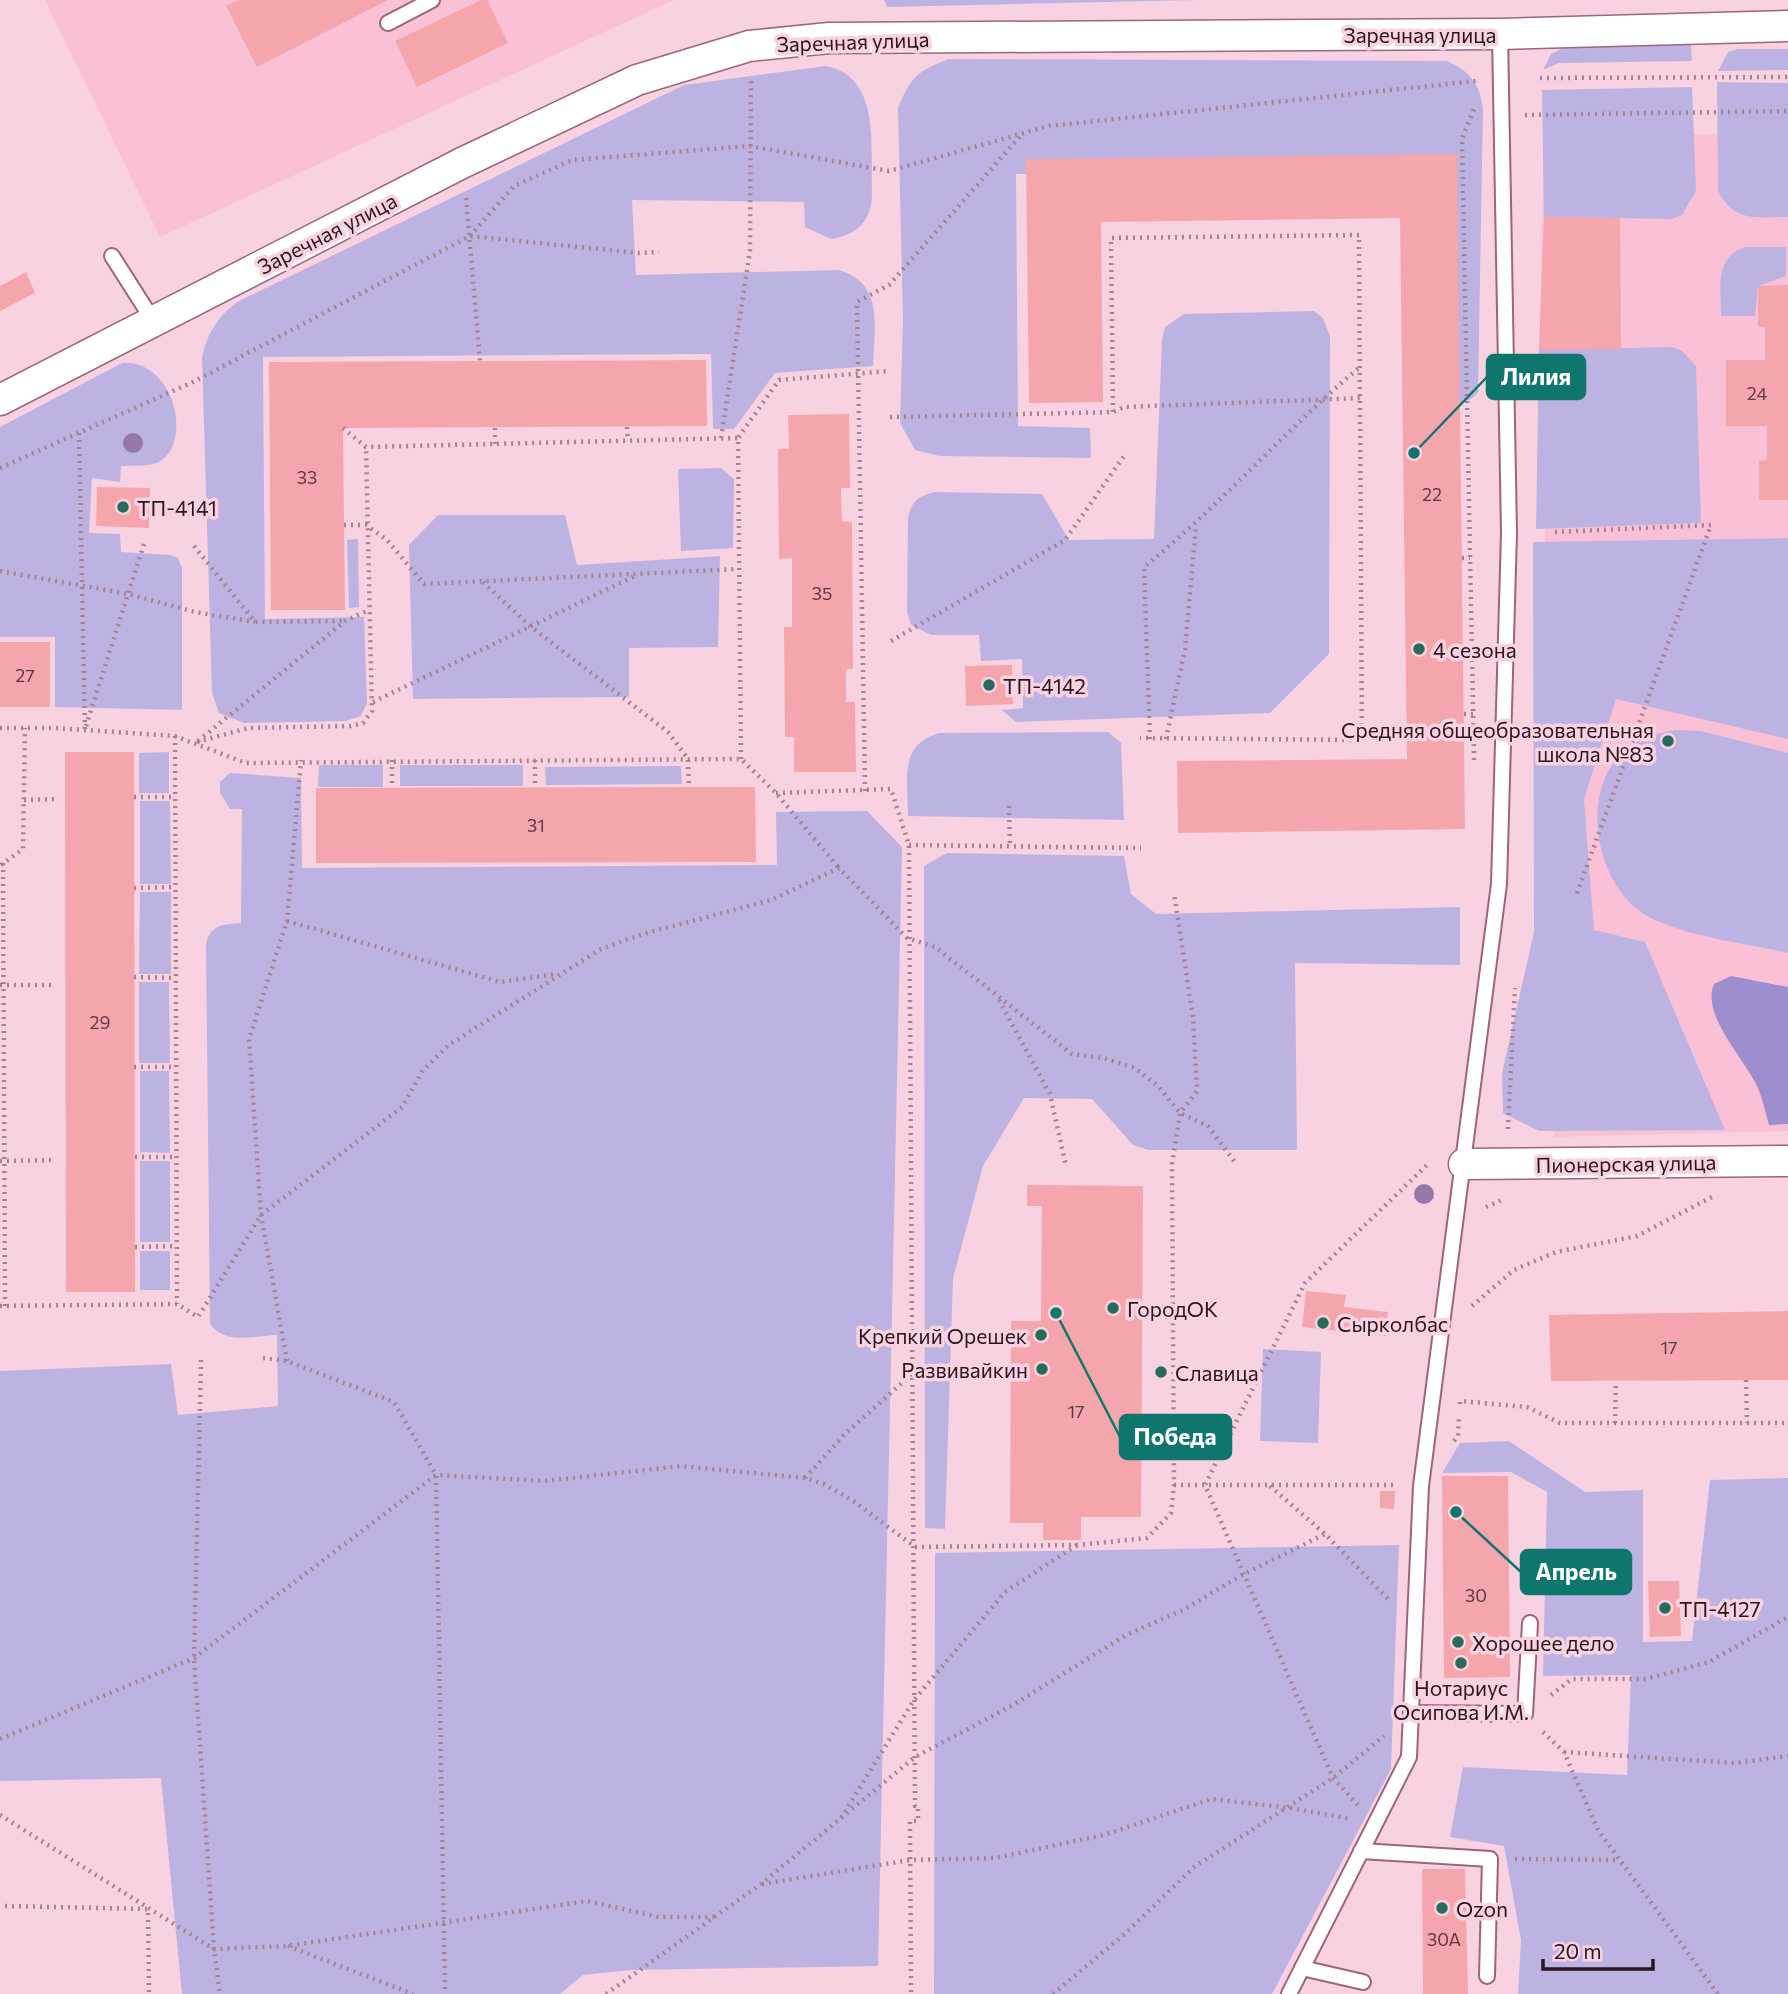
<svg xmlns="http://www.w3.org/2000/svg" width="1788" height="1994" font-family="Commissioner,sans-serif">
	<rect width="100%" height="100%" fill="#f9d2e1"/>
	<g fill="#fac1d6">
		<polygon points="45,0 674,0 160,237"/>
		<polygon points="1544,134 1788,134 1788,1131 1554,1137 1542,351 1539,350"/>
	</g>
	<g fill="#bdb3e3">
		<polygon points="884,0 1197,0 887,7"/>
		<polygon points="1691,45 1692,61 1559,63 1543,70 1551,54 1568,46"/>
		<polygon points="1738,49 1788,49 1788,70 1718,71 1728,52"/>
		<path d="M 949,59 L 1447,61 C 1470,71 1480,84 1483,109 L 1478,392 L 1471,399 L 1459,404 L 1456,170 L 1016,174 L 1018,426 L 1090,428 L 1091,458 L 940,456 L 915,450 L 900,423 L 903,320 L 898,108 C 911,76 918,71 949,59 Z"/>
		<path d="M 826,66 C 882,77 870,148 872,193 C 872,221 857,235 831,239 L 805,227 L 804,202 L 632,200 L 636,275 L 839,270 C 885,284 874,328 873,366 L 775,373 L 734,429 L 713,429 L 711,354 L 263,357 L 265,619 L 364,617 L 367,703 L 361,716 L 346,721 L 244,723 L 219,713 L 212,693 L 202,357 C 208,332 217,318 237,302 L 684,85 Z"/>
		<path d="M 1717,82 L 1788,83 L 1788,217 C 1756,217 1735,223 1718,191 Z"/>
		<polygon points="1692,87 1696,191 1682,215 1672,219 1544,217 1542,90"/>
		<path d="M 1745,247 L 1786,247 L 1786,276 L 1758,286 L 1755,316 L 1721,316 C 1721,288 1714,257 1745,247 Z"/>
		<path d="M 1314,311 L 1323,318 L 1330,336 L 1329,654 L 1270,713 L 1016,722 L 1002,710 L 1023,708 L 1022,659 L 981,661 L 979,635 L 931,635 L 911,625 L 907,612 L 908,517 C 912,500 919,496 935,492 L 1042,494 L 1069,540 L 1154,539 L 1162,340 L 1165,327 L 1184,314 Z"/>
		<polygon points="1673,347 1682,351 1696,366 1701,523 1536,529 1539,350"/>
		<path d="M 122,363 C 172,359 192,436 163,459 C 153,468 134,465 121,466 L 120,482 L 92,478 L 89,533 L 120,534 L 121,552 L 170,555 L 178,558 L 182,568 L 182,710 L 55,707 L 55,637 L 0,637 L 0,427 Z"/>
		<polygon points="721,468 734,479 733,548 681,551 678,469"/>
		<polygon points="438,515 565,515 577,565 720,556 718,647 629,648 629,697 413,699 409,545"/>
		<polygon points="1788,538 1788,739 1616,699 1584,799 1594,930 1645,942 1725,1130 1539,1131 1503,1113 1502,1073 1534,932 1533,542"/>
		<polygon points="358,539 359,607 349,608 347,540"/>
		<path d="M 1675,730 L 1701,731 L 1788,753 L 1788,953 C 1745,943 1687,937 1649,917 C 1595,888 1577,790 1626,749 C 1640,738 1658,733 1675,730 Z"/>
		<path d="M 1097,732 L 1108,732 L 1121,743 L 1124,820 L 908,816 C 908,781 898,745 939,733 Z"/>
		<polygon points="169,752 169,793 139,793 139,753"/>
		<polygon points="319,765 383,765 383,787 318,787"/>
		<rect x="400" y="765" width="123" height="21"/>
		<polygon points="681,766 682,784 546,785 545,767"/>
		<path d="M 230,773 L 301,778 L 302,868 L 777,865 L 776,812 L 867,811 L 902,847 L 878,1966 L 631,1970 L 583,1975 L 560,1994 L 182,1994 L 161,1778 L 0,1781 L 0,1371 L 171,1364 L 178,1415 L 278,1406 L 277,1335 C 254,1336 225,1345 210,1324 L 206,943 C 212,923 224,925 241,923 L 242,809 L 230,809 L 220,793 L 220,782 Z"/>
		<polygon points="140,801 170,801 171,884 140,884"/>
		<polygon points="947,853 1124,856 1131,894 1156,914 1460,907 1460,965 1295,963 1297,1150 1148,1150 1133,1145 1092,1099 1024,1098 983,1166 953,1278 945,1529 925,1528 924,866"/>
		<polygon points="140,892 171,892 171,974 139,974"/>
		<polygon points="139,982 169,982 170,1063 139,1063"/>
		<polygon points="140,1071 169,1071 170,1153 140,1152"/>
		<rect x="140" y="1161" width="30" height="81"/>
		<rect x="140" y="1251" width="30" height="39"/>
		<polygon points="1263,1349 1321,1352 1318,1443 1260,1441"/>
		<polygon points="1509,1441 1585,1492 1643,1490 1643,1642 1692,1641 1710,1480 1788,1478 1788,1994 1518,1994 1521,1940 1504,1846 1450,1837 1463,1767 1627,1775 1631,1675 1543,1676 1547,1492 1511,1472 1442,1473 1460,1443"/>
		<polygon points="1399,1545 1391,1769 1272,1994 934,1994 935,1553"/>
	</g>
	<path fill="#9d8ed0" d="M 1731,976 L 1788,987 L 1788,1124 L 1769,1125 C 1765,1111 1762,1095 1755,1082 C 1742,1057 1701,1013 1714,984 Z"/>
	<g fill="#f5a5ac">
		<polygon points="238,0 388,0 257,67 226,6"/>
		<polygon points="481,0 487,0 508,43 417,87 395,41"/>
		<polygon points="1457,154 1465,829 1178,833 1177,761 1407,759 1400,218 1101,222 1103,402 1029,403 1026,159"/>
		<polygon points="1544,217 1620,218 1621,349 1539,350"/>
		<polygon points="26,272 35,293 0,311 0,286"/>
		<polygon points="1788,285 1788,500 1759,500 1759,461 1767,460 1767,426 1726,426 1726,360 1765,360 1765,327 1758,327 1758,286"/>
		<polygon points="706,360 707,426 343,428 345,610 271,610 269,362"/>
		<polygon points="849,414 850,488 841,488 842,521 852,522 853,669 846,669 846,702 855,702 856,772 794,772 794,737 785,737 784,627 792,627 792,558 779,559 778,449 789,449 788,415"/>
		<polygon points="97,487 150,488 149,528 96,526"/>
		<rect x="0" y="642" width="50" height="65"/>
		<polygon points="1012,665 1013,704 966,706 965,666"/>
		<polygon points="65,752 134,752 135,1292 66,1292"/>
		<polygon points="755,787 756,862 316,863 316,788"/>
		<polygon points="1027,1185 1143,1186 1141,1517 1081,1517 1081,1540 1043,1540 1043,1523 1010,1523 1011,1321 1041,1321 1042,1206 1027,1206"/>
		<polygon points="1306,1291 1346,1295 1344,1307 1388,1312 1386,1336 1302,1327"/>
		<polygon points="1788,1311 1788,1380 1551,1381 1549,1315"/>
		<polygon points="1442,1476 1508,1476 1510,1677 1444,1678"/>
		<polygon points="1380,1491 1395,1491 1394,1509 1380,1508"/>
		<polygon points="1648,1581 1679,1581 1681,1636 1650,1637"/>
		<polygon points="1422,1869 1465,1869 1468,1994 1423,1994"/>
	</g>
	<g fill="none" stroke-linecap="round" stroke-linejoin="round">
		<g stroke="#9d647b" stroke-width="18">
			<g id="lane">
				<polyline points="388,23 432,0"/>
				<polyline points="112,256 154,322"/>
				<polyline points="1412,1713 1525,1714 1530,1623"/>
				<polyline points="1361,1851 1490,1859 1487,1976"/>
				<polyline points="1302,1968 1363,1982"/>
				<polyline points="1289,1994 1409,1757 1421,1486 1499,884 1509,533 1500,34"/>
			</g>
		</g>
		<g stroke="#9d647b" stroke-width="33">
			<g id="street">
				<polyline points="0,400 462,163 637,80 749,46 829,38 1500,34 1788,26"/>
				<polyline points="1464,1164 1788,1161"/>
			</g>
		</g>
		<g stroke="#a38390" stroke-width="4.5" stroke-dasharray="2 5" stroke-linecap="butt">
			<polyline points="1540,78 1788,77"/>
			<polyline points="1525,115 1788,111"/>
			<polyline points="466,198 480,361"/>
			<polyline points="470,236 514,186 572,160 750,146 889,171 1049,126 1476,81"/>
			<polyline points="1113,412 1111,238 1359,235 1362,740 1140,738"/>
			<polyline points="890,417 1113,412 1124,407 1362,398"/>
			<polyline points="627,427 628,441"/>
			<polyline points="343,428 366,447 738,438"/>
			<polyline points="79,433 85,730"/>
			<polyline points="721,438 750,251 751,81"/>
			<polyline points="495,444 495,428"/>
			<polyline points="0,468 193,382 470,236 639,253 659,252"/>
			<polyline points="344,525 366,525 387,540 424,584 738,569"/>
			<polyline points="1555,532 1711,525 1576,896"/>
			<polyline points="194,546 255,622 344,621"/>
			<polyline points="1462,558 1470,558"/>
			<polyline points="0,571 128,594 195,612 255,622"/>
			<polyline points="483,582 530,626 668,732 688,759 689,788"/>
			<polyline points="891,641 1065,540 1124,456"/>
			<polyline points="373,702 637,575"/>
			<polyline points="1464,714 1473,714"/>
			<polyline points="86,726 144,544"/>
			<polyline points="0,728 55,728 175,736 246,763 741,759 776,793 839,868"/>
			<polyline points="175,736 177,1304"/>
			<path d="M 1150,739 L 1144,567 C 1221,505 1285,430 1360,367"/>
			<polyline points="1166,739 1185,649 1196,526"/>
			<polyline points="198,741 345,621 369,610"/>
			<polyline points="197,742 248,728 351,726 363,723 372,711 366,447"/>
			<polyline points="741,759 738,438 779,380 889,371"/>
			<polyline points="392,760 392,788"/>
			<polyline points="535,760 535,788"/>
			<polyline points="1474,760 1462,138 1474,109"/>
			<polyline points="865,791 857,302 889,285 1023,133"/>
			<polyline points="776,793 891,789 909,845 915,1806 918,1806 918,1821 910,1821 911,1994"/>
			<polyline points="134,797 174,797"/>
			<polyline points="24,800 59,799"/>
			<polyline points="1009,806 1010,847"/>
			<polyline points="909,845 1141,848"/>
			<polyline points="3,863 5,1306"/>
			<polyline points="1,865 23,849 25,728"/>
			<polyline points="134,888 175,887"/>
			<polyline points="287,921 500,982 557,974"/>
			<polyline points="134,977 175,978"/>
			<polyline points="0,985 53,985"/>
			<polyline points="999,1000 1050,1094 1066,1166"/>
			<polyline points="134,1067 175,1067"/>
			<polyline points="1508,1129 1515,988"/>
			<polyline points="135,1157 176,1157"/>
			<polyline points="0,1161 56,1160"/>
			<polyline points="1486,1207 1504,1199"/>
			<polyline points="135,1247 176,1246"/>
			<polyline points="0,1306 177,1304 198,1317 261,1215 402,1107 423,1070 450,1044 601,949 643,934 771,900 839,868 907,938 935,947 1072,1054 1103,1058 1135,1068 1158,1086 1180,1113 1208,1126 1237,1165"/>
			<polyline points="1472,1306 1514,1270 1556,1252 1637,1236 1712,1197"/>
			<polyline points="263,1358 287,1361 394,1402 436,1475 445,1994"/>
			<polyline points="201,1360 194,1658 214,1949 220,1994"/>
			<polyline points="287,1361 261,1215 249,1039 287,921 301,760"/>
			<polyline points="1746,1380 1747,1423"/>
			<polyline points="1460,1404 1460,1401 1527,1407 1560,1423 1788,1423"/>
			<polyline points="1615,1423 1616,1381"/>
			<polyline points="1454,1441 1458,1436 1459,1417"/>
			<polyline points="805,1478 845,1434 912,1374"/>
			<polyline points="1174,1485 1397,1485"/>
			<polyline points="1270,1486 1325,1534 1390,1601"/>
			<polyline points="1551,1695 1572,1679 1646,1679 1709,1662 1788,1617"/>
			<polyline points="1543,1732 1564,1752 1598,1830 1718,1994"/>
			<polyline points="0,1739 194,1658 436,1475 545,1481 681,1466 805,1478 824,1484 855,1502 915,1547 1078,1545 1147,1538 1171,1513 1174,1485 1172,1164 1180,1113 1197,1091 1193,1018 1174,893"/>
			<polyline points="1564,1752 1735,1763 1788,1756"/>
			<polyline points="1358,1805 1333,1778 1205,1485 1305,1283 1428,1164"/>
			<polyline points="0,1815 214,1949 287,1946 587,1901 659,1917 715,1917"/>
			<polyline points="841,1818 914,1700 1005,1592 1077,1545"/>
			<polyline points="1515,1859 1618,1860"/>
			<polyline points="762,1884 910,1860 995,1858 1104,1835 1211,1799 1290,1808 1351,1819"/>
			<polyline points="5,1906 148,1909 149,1994"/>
			<polyline points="288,1946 413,1994"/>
			<polyline points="606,1994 761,1884 915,1757 1013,1705 1126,1635 1183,1610 1244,1574 1325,1534"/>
			<polyline points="1053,1994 1126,1933 1194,1867 1333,1778 1384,1736"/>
		</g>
		<use href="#lane" stroke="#fff" stroke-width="14"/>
		<use href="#street" stroke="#fff" stroke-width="30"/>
	</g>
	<g fill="#9677a8">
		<circle cx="133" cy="443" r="10"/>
		<circle cx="1424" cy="1194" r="10"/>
	</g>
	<g fill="#296b5a" stroke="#f9d2e1" stroke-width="2.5">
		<circle cx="123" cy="507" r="7"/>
		<circle cx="1419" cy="649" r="7"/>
		<circle cx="989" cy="685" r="7"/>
		<circle cx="1668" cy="741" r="7"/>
		<circle cx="1113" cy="1308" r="7"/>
		<circle cx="1323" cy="1323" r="7"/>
		<circle cx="1041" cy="1335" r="7"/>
		<circle cx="1042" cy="1369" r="7"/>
		<circle cx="1161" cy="1372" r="7"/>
		<circle cx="1665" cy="1608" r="7"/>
		<circle cx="1458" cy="1642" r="7"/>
		<circle cx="1461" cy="1663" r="7"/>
		<circle cx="1442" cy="1908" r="7"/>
	</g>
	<g text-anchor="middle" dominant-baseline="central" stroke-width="7" stroke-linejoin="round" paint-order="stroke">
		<g font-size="18" fill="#5e3942">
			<text x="1757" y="393">24</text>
			<text x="307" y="477">33</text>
			<text x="1432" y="494">22</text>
			<text x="822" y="593">35</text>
			<text x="25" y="675">27</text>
			<text x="536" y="825">31</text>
			<text x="100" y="1022">29</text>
			<text x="1669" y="1347">17</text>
			<text x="1076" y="1411">17</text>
			<text x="1476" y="1595">30</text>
			<text x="1444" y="1939">30А</text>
		</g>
		<g font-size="21" fill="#2b151e" stroke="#f9d2e1">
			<text x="1420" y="34">Заречная улица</text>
			<text transform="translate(853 41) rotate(-2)">Заречная улица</text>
			<text transform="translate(327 233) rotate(-27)">Заречная улица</text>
			<text transform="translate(1626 1163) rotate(-1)">Пионерская улица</text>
		</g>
		<g font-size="21" fill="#2b151e" stroke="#f9d2e1" text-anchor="start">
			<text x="137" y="507">ТП-4141</text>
			<text x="1433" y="649">4 сезона</text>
			<text x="1003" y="685">ТП-4142</text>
			<text x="1654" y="729" text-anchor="end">Средняя общеобразовательная<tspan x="1654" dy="24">школа №83</tspan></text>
			<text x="1127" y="1308">ГородОК</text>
			<text x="1337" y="1323">Сырколбас</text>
			<text x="1027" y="1335" text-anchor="end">Крепкий Орешек</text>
			<text x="1028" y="1369" text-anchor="end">Развивайкин</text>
			<text x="1175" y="1372">Славица</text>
			<text x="1679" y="1608">ТП-4127</text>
			<text x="1472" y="1642">Хорошее дело</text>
			<text x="1461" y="1687" text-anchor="middle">Нотариус<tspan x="1461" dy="24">Осипова И.М.</tspan></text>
			<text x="1456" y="1908">Ozon</text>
		</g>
	</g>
	<path fill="none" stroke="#0f766e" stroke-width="2.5" d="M1414 453L1487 377M1056 1313L1120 1437M1456 1512L1521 1572"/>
	<g fill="#0f766e" stroke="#f9d2e1" stroke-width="2.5">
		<circle cx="1414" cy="453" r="7"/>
		<circle cx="1056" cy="1313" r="7"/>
		<circle cx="1456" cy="1512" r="7"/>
	</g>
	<g fill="#0f766e" stroke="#0f766e" stroke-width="2.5">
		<rect x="1487" y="355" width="98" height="44" rx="7"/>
		<rect x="1120" y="1415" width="111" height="44" rx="7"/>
		<rect x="1521" y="1550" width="110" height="44" rx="7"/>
	</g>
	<g font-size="23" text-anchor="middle" font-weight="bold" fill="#fff">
		<text x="1536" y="385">Лилия</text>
		<text x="1175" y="1445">Победа</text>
		<text x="1576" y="1580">Апрель</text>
	</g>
	<path d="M1543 1959v10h110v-10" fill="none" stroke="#2b151e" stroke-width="3.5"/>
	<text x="1554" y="1959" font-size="21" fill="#2b151e" stroke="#f9d2e1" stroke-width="5" paint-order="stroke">20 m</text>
</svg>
